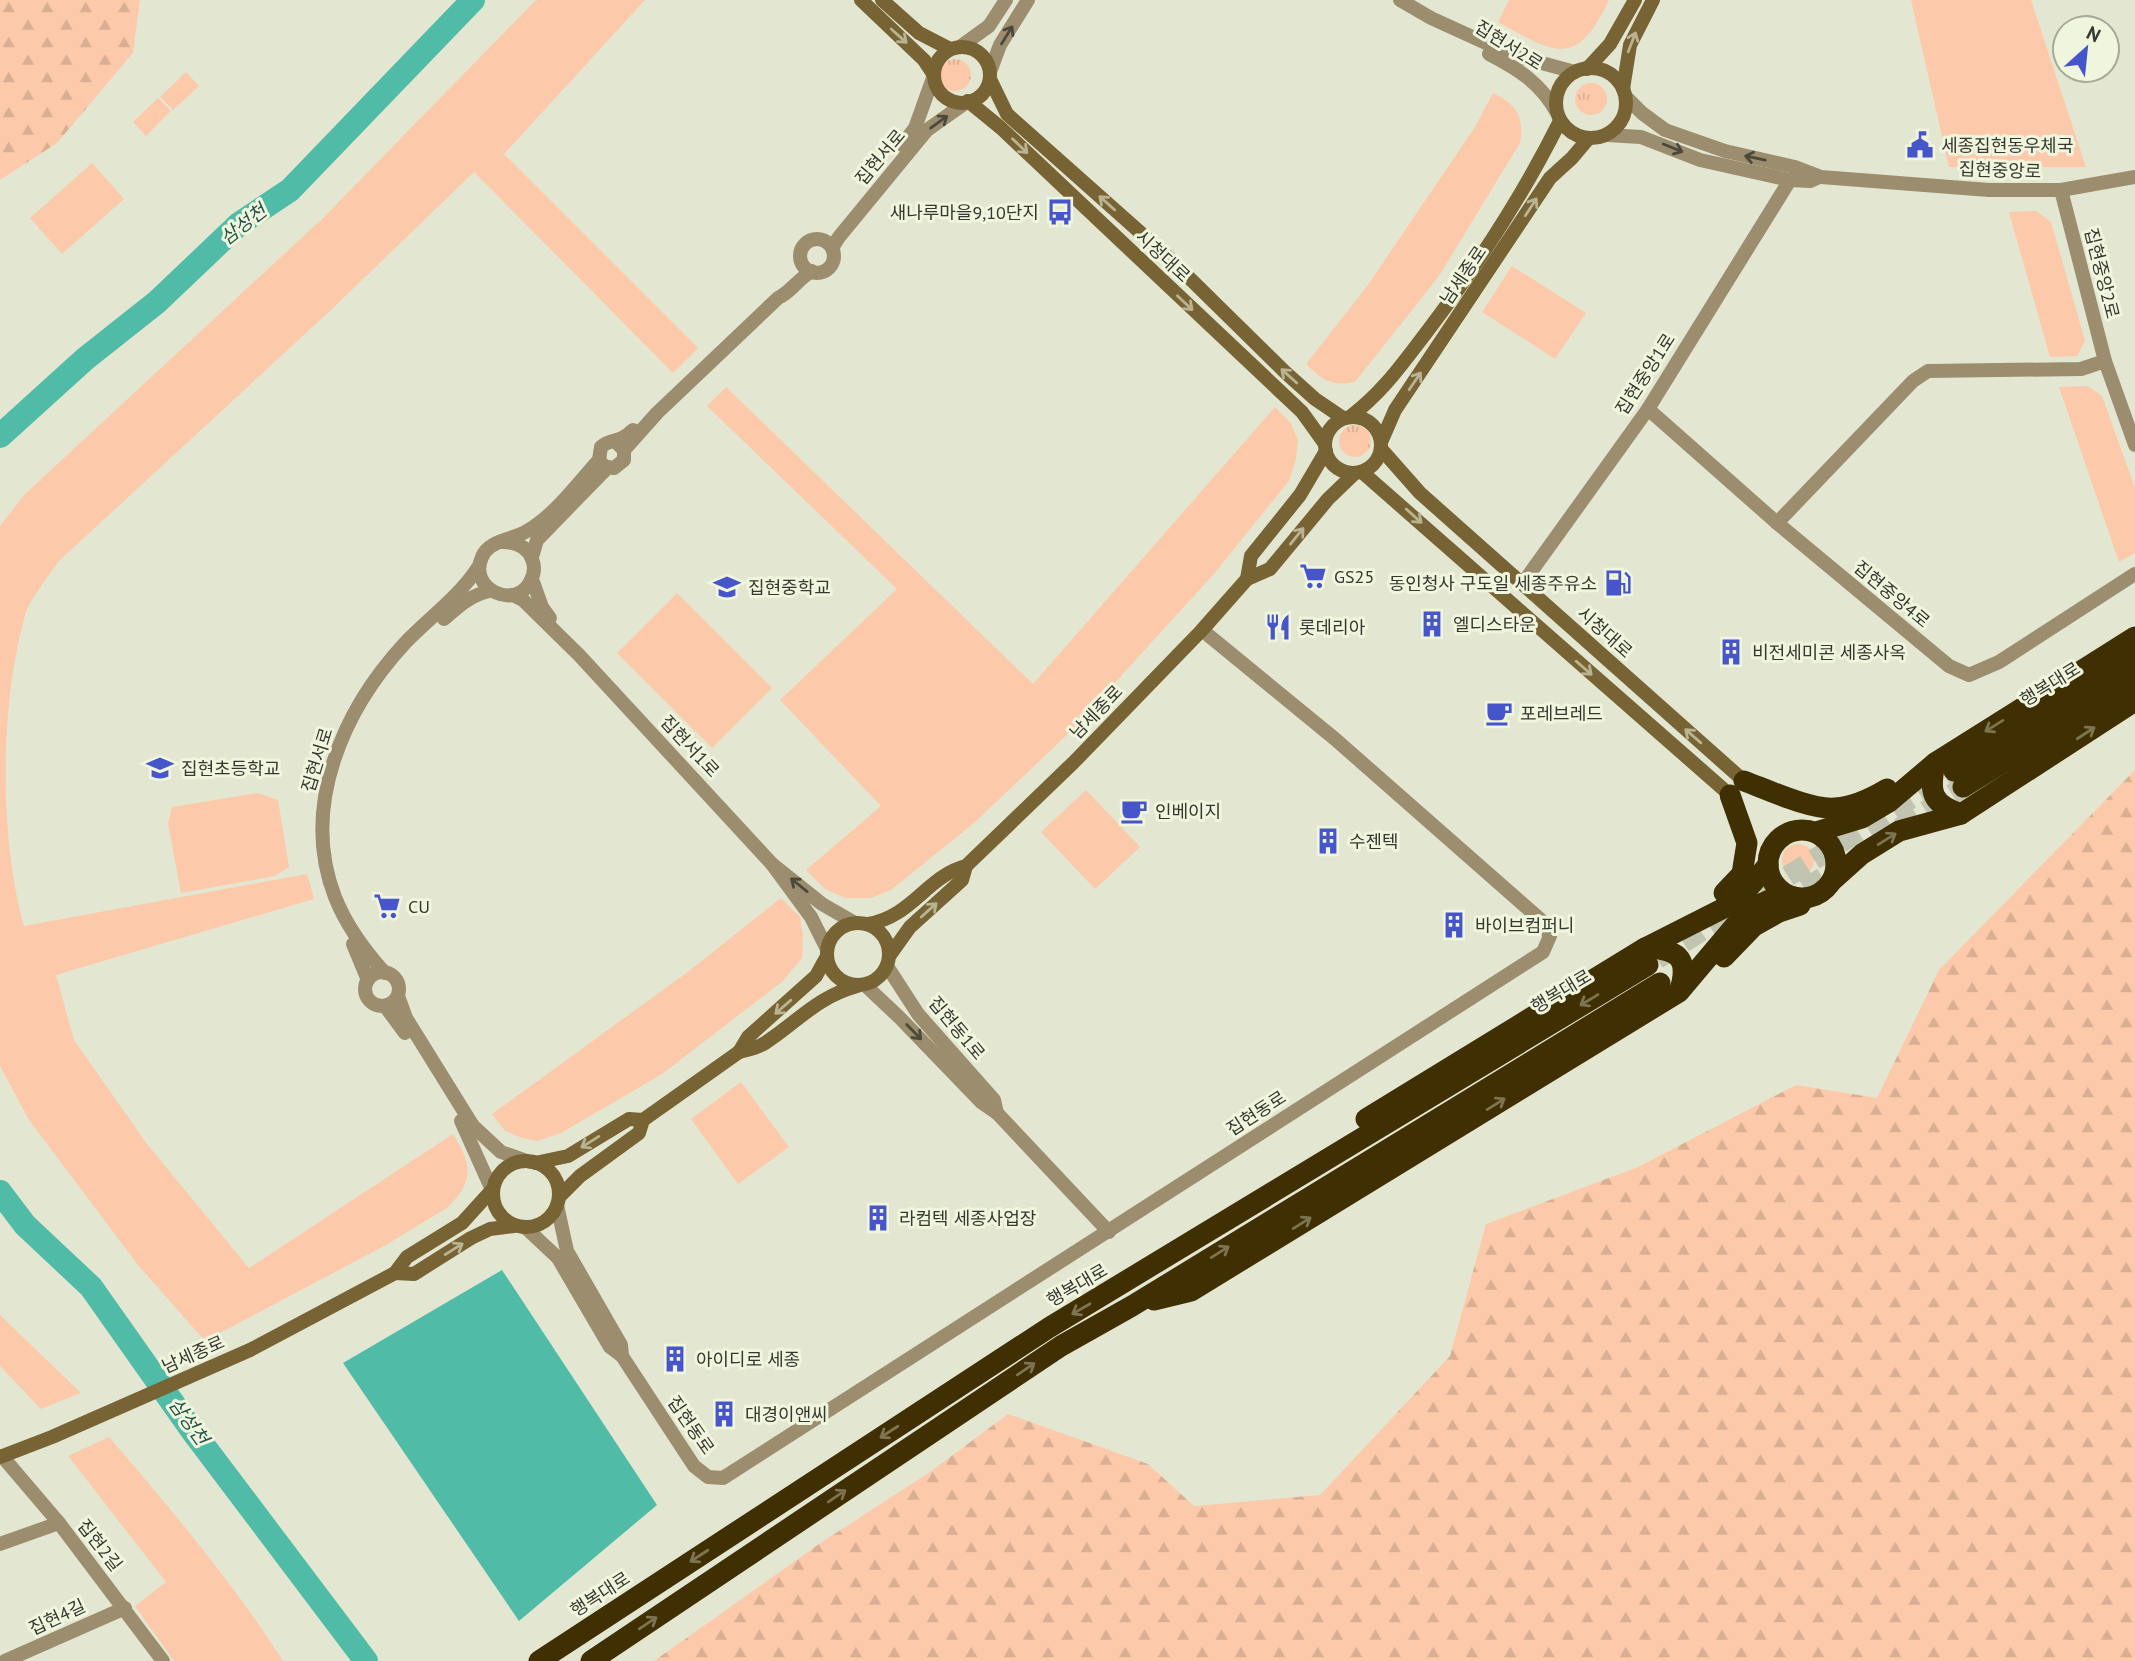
<svg xmlns="http://www.w3.org/2000/svg" width="2135" height="1661" font-family="'PT Sans','Noto Sans KR',sans-serif">
	<defs>
		<pattern id="grass-tufts" width="24" height="20" patternUnits="userSpaceOnUse" patternTransform="scale(1.75)"><rect width="24" height="20" fill="#fccaaa"/><path d="M3 7l-1-3M5 7V3M7 7l1-3M15 17l-1-3M17 17v-4M19 17l1-3" fill="none" stroke="#d9ae93"/></pattern>
		<pattern id="forest-firs" width="22" height="20" patternUnits="userSpaceOnUse" patternTransform="scale(1.75)"><rect width="22" height="20" fill="#fccaaa"/><path d="M5 1l3.5 6h-7zM16 11l3.5 6h-7z" fill="#d9ae93"/></pattern>
	</defs>
	<rect width="100%" height="100%" fill="#e3e7d1"/>
	<g fill="url(#grass-tufts)">
		<circle cx="955" cy="75" r="16"/>
		<circle cx="1591" cy="99" r="16"/>
		<circle cx="1355" cy="441" r="16"/>
		<circle cx="1798" cy="860" r="16"/>
	</g>
	<g fill="url(#forest-firs)">
		<polygon points="0,0 140,0 133,53 57,143 0,180"/>
		<polygon points="2135,770 2135,1661 654,1661 819,1544 930,1472 1008,1414 1148,1464 1194,1506 1320,1495 1450,1356 1486,1224 1638,1167 1796,1085 1877,1098 1939,970"/>
	</g>
	<g fill="#fccaaa">
		<path d="M 536,0 L 645,0 L 504,154 L 698,348 L 673,373 L 474,172 L 332,309 L 59,561 C 49,576 37,590 29,605 C 25,613 23,623 21,631 C 0,717 0,840 24,926 L 307,874 L 314,899 L 56,975 L 74,1040 L 147,1144 L 249,1268 L 453,1134 C 472,1164 475,1181 447,1208 L 386,1245 L 205,1341 L 138,1265 L 29,1120 L 0,1066 L 0,526 L 25,494 L 323,218 Z"/>
		<path d="M 1509,0 L 1609,0 C 1576,70 1554,53 1498,22 Z"/>
		<polygon points="1911,0 2031,0 2086,167 1949,167"/>
		<polygon points="186,72 199,86 173,110 160,97"/>
		<path d="M 1493,93 C 1516,104 1525,117 1520,143 L 1439,276 L 1355,382 C 1330,387 1323,380 1306,364 L 1368,285 L 1475,127 Z"/>
		<polygon points="158,98 171,111 146,136 133,122"/>
		<polygon points="92,163 124,199 62,254 30,218"/>
		<polygon points="2036,211 2051,222 2085,341 2077,356 2050,357 2009,212"/>
		<polygon points="1512,266 1586,313 1555,359 1482,312"/>
		<polygon points="2088,386 2102,396 2135,488 2135,553 2119,562 2059,387"/>
		<polygon points="726,387 1033,684 1275,407 1290,422 1298,440 1296,459 1289,481 1213,575 1070,732 974,823 891,890 871,898 845,898 825,889 806,870 881,806 780,700 897,589 707,406"/>
		<polygon points="677,593 772,688 712,748 617,653"/>
		<polygon points="1086,790 1140,847 1095,889 1041,832"/>
		<polygon points="258,793 278,800 289,867 275,876 181,893 168,823 172,807"/>
		<polygon points="781,898 800,917 803,936 802,958 783,981 662,1074 561,1133 538,1141 522,1138 505,1131 492,1114 689,971"/>
		<polygon points="741,1082 789,1147 738,1184 691,1119"/>
		<polygon points="0,1315 81,1393 41,1409 0,1366"/>
		<path d="M 109,1437 C 171,1509 232,1581 283,1661 L 174,1661 L 135,1606 L 166,1582 L 68,1456 Z"/>
	</g>
	<polygon fill="#50bba7" points="502,1270 657,1505 519,1621 343,1363"/>
	<g fill="none" stroke-linecap="round" stroke-linejoin="round">
		<g stroke="#50bba7" stroke-width="24">
			<polyline points="0,436 85,359 157,302 239,224 290,190 473,0"/>
			<polyline points="0,1192 25,1225 91,1287 194,1433 366,1661"/>
		</g>
		<g stroke="#c1c4b1" stroke-width="21" stroke-dasharray="21 10" stroke-linecap="butt">
			<polyline points="1900,828 1963,787"/>
			<polyline points="1779,906 1846,863"/>
			<polyline points="1657,959 1954,771"/>
		</g>
		<g stroke="#9b8d6e" stroke-width="14">
			<polyline points="1400,0 1431,18 1512,55 1575,72"/>
			<polyline points="960,47 989,26 1006,0"/>
			<path d="M 1489,54 C 1518,69 1541,83 1557,113"/>
			<polyline points="990,72 1000,45 1028,0"/>
			<polyline points="1626,97 1642,113 1665,130 1725,151 1795,167 1821,177 1989,190 2061,190 2135,177"/>
			<polyline points="1607,135 1641,137 1700,160 1790,180 1810,181 1819,177"/>
			<polyline points="902,145 915,128 934,75"/>
			<polyline points="2061,190 2105,361 2135,445"/>
			<circle cx="817" cy="256" r="17"/>
			<polyline points="832,248 839,237 927,130 968,101"/>
			<polyline points="1648,409 1777,523 1949,666 1969,675 1999,662 2135,574"/>
			<path d="M 616,442 L 624,450 L 624,460 L 614,468 L 605,467 L 599,460 L 601,447 C 611,438 619,444 633,430"/>
			<path d="M 624,450 L 657,413 L 778,298 C 791,292 798,279 812,271"/>
			<polyline points="1777,523 1913,381 1928,371 2081,369 2105,361"/>
			<path d="M 502,542 C 516,542 527,546 532,559 C 535,566 534,574 531,580 C 517,612 467,589 482,557 C 489,540 512,540 527,531 C 555,515 577,484 599,460"/>
			<polyline points="532,557 537,540 608,467"/>
			<polyline points="532,579 542,607 550,618"/>
			<polyline points="1523,583 1648,409 1790,180"/>
			<polyline points="513,595 523,600 579,655 772,864"/>
			<path d="M 444,619 C 459,606 470,595 490,591"/>
			<polyline points="353,944 368,980"/>
			<polyline points="827,949 811,917 772,864 822,904 855,923"/>
			<circle cx="382" cy="989" r="17"/>
			<path d="M 385,973 C 365,951 346,925 335,897 C 300,807 343,710 405,643 C 430,617 459,597 479,566"/>
			<polyline points="865,985 899,1017 981,1102 997,1113 994,1100 918,1014 887,966"/>
			<polyline points="398,996 406,1018 473,1126 501,1152 530,1162"/>
			<polyline points="385,1006 405,1033"/>
			<polyline points="997,1113 1109,1232"/>
			<polyline points="461,1121 492,1190"/>
			<polyline points="557,1205 567,1251 621,1345 622,1356"/>
			<polyline points="526,1228 558,1258 610,1347 622,1356 694,1466 708,1477 723,1478 1543,952 1550,936 1541,920 1335,739 1202,630"/>
			<polyline points="2,1456 59,1523 163,1661"/>
			<polyline points="0,1544 59,1523"/>
			<polyline points="5,1661 125,1608"/>
		</g>
		<g stroke="#786334" stroke-width="14">
			<polyline points="861,0 924,60 934,75"/>
			<polyline points="882,0 919,33 950,49"/>
			<circle cx="962" cy="75" r="28"/>
			<circle cx="1591" cy="103" r="35"/>
			<polyline points="1587,69 1610,44 1635,0"/>
			<polyline points="990,79 1007,114 1169,258 1286,373 1315,399 1343,418"/>
			<polyline points="1623,89 1630,45 1653,0"/>
			<polyline points="968,101 1001,128 1302,412 1325,444"/>
			<path d="M 1351,416 C 1382,393 1403,363 1426,333 C 1477,266 1523,195 1560,121"/>
			<circle cx="1353" cy="445" r="28"/>
			<polyline points="1382,440 1395,410 1550,178 1572,158 1588,139"/>
			<polyline points="1382,450 1420,493 1744,781"/>
			<polyline points="1362,472 1730,795"/>
			<polyline points="1247,579 1251,556 1300,495 1326,451"/>
			<circle cx="858" cy="954" r="31"/>
			<path d="M 868,924 C 912,917 927,876 966,866 L 1073,763 L 1202,630 L 1247,579 L 1270,569 L 1328,499 L 1355,473"/>
			<polyline points="890,955 910,927 962,880 966,866"/>
			<path d="M 827,956 L 816,976 L 748,1037 L 739,1052 C 747,1050 757,1048 765,1043 C 799,1021 815,998 857,986"/>
			<circle cx="526" cy="1194" r="33"/>
			<polyline points="535,1163 568,1156 629,1119 643,1120"/>
			<polyline points="559,1197 580,1176 639,1133 643,1120 739,1052"/>
			<polyline points="395,1273 414,1274 471,1238 490,1229 514,1226"/>
			<polyline points="0,1457 52,1437 250,1350 395,1273 407,1257 462,1223 492,1190"/>
		</g>
		<g stroke="#3f2f03" stroke-width="21">
			<path d="M 1935,763 C 1929,792 1931,804 1961,814"/>
			<polyline points="1954,771 2135,658"/>
			<path d="M 1744,781 C 1768,790 1811,810 1835,808 C 1853,807 1872,798 1887,789"/>
			<polyline points="1963,787 2135,680"/>
			<circle cx="1802" cy="864" r="34"/>
			<polyline points="1816,832 1862,818 1889,802 1935,763 2135,637"/>
			<polyline points="1833,880 1862,854 1899,831 1961,814 2135,701"/>
			<polyline points="1724,893 1742,874 1747,843 1730,795"/>
			<path d="M 1645,948 C 1676,949 1690,956 1680,990"/>
			<polyline points="1724,957 1754,926 1779,912 1800,905"/>
			<polyline points="1366,1119 1645,948 1722,909 1746,891 1768,865"/>
			<polyline points="1154,1300 1191,1291 1679,992 1749,909 1772,899 1794,897"/>
			<polyline points="539,1661 1050,1327 1648,965"/>
			<polyline points="591,1661 1061,1346 1132,1306 1660,983"/>
		</g>
	</g>
	<defs><path id="oneway-shaft" d="M-6 0H5M1.5-3L5.5 0L1.5 3" fill="none" stroke-width="1.6" stroke-linecap="round" stroke-linejoin="round" transform="scale(1.75)"/></defs>
	<g stroke="#4b493c">
		<use href="#oneway-shaft" transform="translate(1007 35) rotate(-58)"/>
		<use href="#oneway-shaft" transform="translate(939 122) rotate(-36)"/>
		<use href="#oneway-shaft" transform="translate(1673 148) rotate(22)"/>
		<use href="#oneway-shaft" transform="translate(1755 158) rotate(-168)"/>
		<use href="#oneway-shaft" transform="translate(799 885) rotate(-141)"/>
		<use href="#oneway-shaft" transform="translate(914 1032) rotate(46)"/>
	</g>
	<g stroke="#bab392">
		<use href="#oneway-shaft" transform="translate(899 36) rotate(42)"/>
		<use href="#oneway-shaft" transform="translate(1632 42) rotate(-69)"/>
		<use href="#oneway-shaft" transform="translate(1020 146) rotate(44)"/>
		<use href="#oneway-shaft" transform="translate(1107 203) rotate(-138)"/>
		<use href="#oneway-shaft" transform="translate(1531 207) rotate(-57)"/>
		<use href="#oneway-shaft" transform="translate(1185 303) rotate(43)"/>
		<use href="#oneway-shaft" transform="translate(1289 376) rotate(-138)"/>
		<use href="#oneway-shaft" transform="translate(1415 381) rotate(-56)"/>
		<use href="#oneway-shaft" transform="translate(1414 516) rotate(42)"/>
		<use href="#oneway-shaft" transform="translate(1297 536) rotate(-51)"/>
		<use href="#oneway-shaft" transform="translate(1584 668) rotate(41)"/>
		<use href="#oneway-shaft" transform="translate(1693 736) rotate(-139)"/>
		<use href="#oneway-shaft" transform="translate(929 910) rotate(-42)"/>
		<use href="#oneway-shaft" transform="translate(783 1007) rotate(139)"/>
		<use href="#oneway-shaft" transform="translate(590 1142) rotate(148)"/>
		<use href="#oneway-shaft" transform="translate(454 1249) rotate(-32)"/>
	</g>
	<g stroke="#7d7450">
		<use href="#oneway-shaft" transform="translate(1994 726) rotate(148)"/>
		<use href="#oneway-shaft" transform="translate(2086 733) rotate(-33)"/>
		<use href="#oneway-shaft" transform="translate(1887 839) rotate(-32)"/>
		<use href="#oneway-shaft" transform="translate(1589 1000) rotate(149)"/>
		<use href="#oneway-shaft" transform="translate(1496 1104) rotate(-32)"/>
		<use href="#oneway-shaft" transform="translate(1302 1223) rotate(-32)"/>
		<use href="#oneway-shaft" transform="translate(1220 1252) rotate(-32)"/>
		<use href="#oneway-shaft" transform="translate(1081 1309) rotate(150)"/>
		<use href="#oneway-shaft" transform="translate(1026 1369) rotate(-34)"/>
		<use href="#oneway-shaft" transform="translate(889 1432) rotate(147)"/>
		<use href="#oneway-shaft" transform="translate(837 1496) rotate(-34)"/>
		<use href="#oneway-shaft" transform="translate(699 1556) rotate(147)"/>
		<use href="#oneway-shaft" transform="translate(648 1623) rotate(-34)"/>
	</g>
	<defs>
		<g id="civic-bare" transform="scale(2.1)"><path d="M-.6-6.5H3V-4.5H.6V-3L4-1V1h2V6H-6V1h2V-1L-.6-3ZM-1.2 2.5V6h2.4V2.5Z" fill="#4655ca" stroke="#f0f5de" stroke-width="2.5" paint-order="stroke"/></g>
		<g id="bus-bare" transform="scale(2.1)"><path d="M-5-6H5V4H4V6H2V4H-2V6H-4V4H-5ZM-3.5-4V0h7V-4ZM-3.5 1.2v1.5H-2V1.2ZM2 1.2v1.5H3.5V1.2Z" fill="#4655ca" stroke="#f0f5de" stroke-width="2.5" paint-order="stroke"/></g>
		<g id="supermarket-bare" transform="scale(2.1)"><path d="M-6-5.5h2.5l.6 2H6L4.5 2H-2.5L-4.4-4H-6ZM-1.5 3.2a1.3 1.3 0 1 0 .1 0ZM3 3.2a1.3 1.3 0 1 0 .1 0Z" fill="#4655ca" stroke="#f0f5de" stroke-width="2.5" paint-order="stroke"/></g>
		<g id="fuel-bare" transform="scale(2.1)"><path d="M-5.5-6h7V0h2V4h1.3V-2.5L3-4.5l.8-.8L6-3V5H2.5V1h-1V6h-7ZM-4.2-4.7v3.2H.2V-4.7Z" fill="#4655ca" stroke="#f0f5de" stroke-width="2.5" paint-order="stroke"/></g>
		<g id="school-bare" transform="scale(2.1)"><path d="M0-5L7-2L0 1L-7-2ZM-4 1L0 2.5L4 1V4Q0 6-4 4Z" fill="#4655ca" stroke="#f0f5de" stroke-width="2.5" paint-order="stroke"/></g>
		<g id="building-bare" transform="scale(2.1)"><path d="M-4-6H4V6H1V3H-1V6H-4ZM-2.5-4.3h1.7v1.8h-1.7ZM.8-4.3h1.7v1.8H.8ZM-2.5-1h1.7V.8h-1.7ZM.8-1h1.7V.8H.8Z" fill="#4655ca" stroke="#f0f5de" stroke-width="2.5" paint-order="stroke"/></g>
		<g id="restaurant-bare" transform="scale(2.1)"><path d="M-5-6h1v4h1v-4h1v4h1v-4h1v5L-1.5 .5V6h-2V.5L-5-1ZM5-6V6H3V1.5H1.5Q1.5-4 5-6Z" fill="#4655ca" stroke="#f0f5de" stroke-width="2.5" paint-order="stroke"/></g>
		<g id="cafe-bare" transform="scale(2.1)"><path d="M-5.5-4.5H6V0H3Q3 3.5 0 3.5H-2.5Q-5.5 3.5-5.5 0ZM3-3.2v2h1.7v-2ZM-6 4.5H4V6H-6Z" fill="#4655ca" stroke="#f0f5de" stroke-width="2.5" paint-order="stroke"/></g>
	</defs>
	<g fill-rule="evenodd">
		<use href="#civic-bare" x="1920" y="145"/>
		<use href="#bus-bare" x="1060" y="212"/>
		<use href="#supermarket-bare" x="1313" y="576"/>
		<use href="#fuel-bare" x="1618" y="583"/>
		<use href="#school-bare" x="727" y="587"/>
		<use href="#building-bare" x="1432" y="624"/>
		<use href="#restaurant-bare" x="1278" y="627"/>
		<use href="#building-bare" x="1731" y="652"/>
		<use href="#cafe-bare" x="1499" y="713"/>
		<use href="#school-bare" x="160" y="768"/>
		<use href="#cafe-bare" x="1134" y="811"/>
		<use href="#building-bare" x="1328" y="841"/>
		<use href="#supermarket-bare" x="387" y="906"/>
		<use href="#building-bare" x="1454" y="925"/>
		<use href="#building-bare" x="878" y="1218"/>
		<use href="#building-bare" x="675" y="1359"/>
		<use href="#building-bare" x="724" y="1414"/>
	</g>
	<g text-anchor="middle" dominant-baseline="central" stroke-width="6" stroke-linejoin="round" paint-order="stroke">
		<g font-size="18" fill="#373830" stroke="#f0f5de">
			<text transform="translate(1509 45) rotate(32)">집현서2로</text>
			<text transform="translate(880 157) rotate(-50)">집현서로</text>
			<text transform="translate(2000 170) rotate(2)">집현중앙로</text>
			<text transform="translate(1163 256) rotate(43)">시청대로</text>
			<text transform="translate(2102 273) rotate(76)">집현중앙2로</text>
			<text transform="translate(1463 275) rotate(-56)">남세종로</text>
			<text transform="translate(1645 374) rotate(-57)">집현중앙1로</text>
			<text transform="translate(1892 594) rotate(40)">집현중앙4로</text>
			<text transform="translate(1605 632) rotate(42)">시청대로</text>
			<text transform="translate(2050 684) rotate(-32)">행복대로</text>
			<text transform="translate(1096 712) rotate(-46)">남세종로</text>
			<text transform="translate(690 746) rotate(47)">집현서1로</text>
			<text transform="translate(317 760) rotate(-73)">집현서로</text>
			<text transform="translate(1561 991) rotate(-31)">행복대로</text>
			<text transform="translate(957 1028) rotate(50)">집현동1로</text>
			<text transform="translate(1256 1113) rotate(-33)">집현동로</text>
			<text transform="translate(1077 1285) rotate(-30)">행복대로</text>
			<text transform="translate(193 1354) rotate(-24)">남세종로</text>
			<text transform="translate(691 1425) rotate(55)">집현동로</text>
			<text transform="translate(100 1545) rotate(52)">집현2길</text>
			<text transform="translate(600 1594) rotate(-33)">행복대로</text>
			<text transform="translate(57 1617) rotate(-25)">집현4길</text>
		</g>
		<g font-size="18" fill="#373830" stroke="#f0f5de" text-anchor="start">
			<text x="1941" y="145">세종집현동우체국</text>
			<text x="1039" y="212" text-anchor="end">새나루마을9,10단지</text>
			<text x="1334" y="576">GS25</text>
			<text x="1597" y="583" text-anchor="end">동인청사 구도일 세종주유소</text>
			<text x="748" y="587">집현중학교</text>
			<text x="1453" y="624">엘디스타운</text>
			<text x="1299" y="627">롯데리아</text>
			<text x="1752" y="652">비전세미콘 세종사옥</text>
			<text x="1520" y="713">포레브레드</text>
			<text x="181" y="768">집현초등학교</text>
			<text x="1155" y="811">인베이지</text>
			<text x="1349" y="841">수젠텍</text>
			<text x="408" y="906">CU</text>
			<text x="1475" y="925">바이브컴퍼니</text>
			<text x="899" y="1218">라컴텍 세종사업장</text>
			<text x="696" y="1359">아이디로 세종</text>
			<text x="745" y="1414">대경이앤씨</text>
		</g>
		<g font-size="19" font-style="italic" fill="#26544b" stroke="#f0f5de">
			<text transform="translate(243 224) rotate(-38)">삼성천</text>
			<text transform="translate(189 1421) rotate(54)">삼성천</text>
		</g>
	</g>
	<g transform="translate(2086 49) rotate(27)"><circle r="33" fill="#f0f5de" stroke="#a6a998" stroke-width="2"/>
	<path d="M0-5L12 26L0 18L-12 26Z" fill="#4655ca"/>
	<text y="-10" font-size="19" font-weight="bold" text-anchor="middle" fill="#373830">N</text>
	</g>
</svg>
